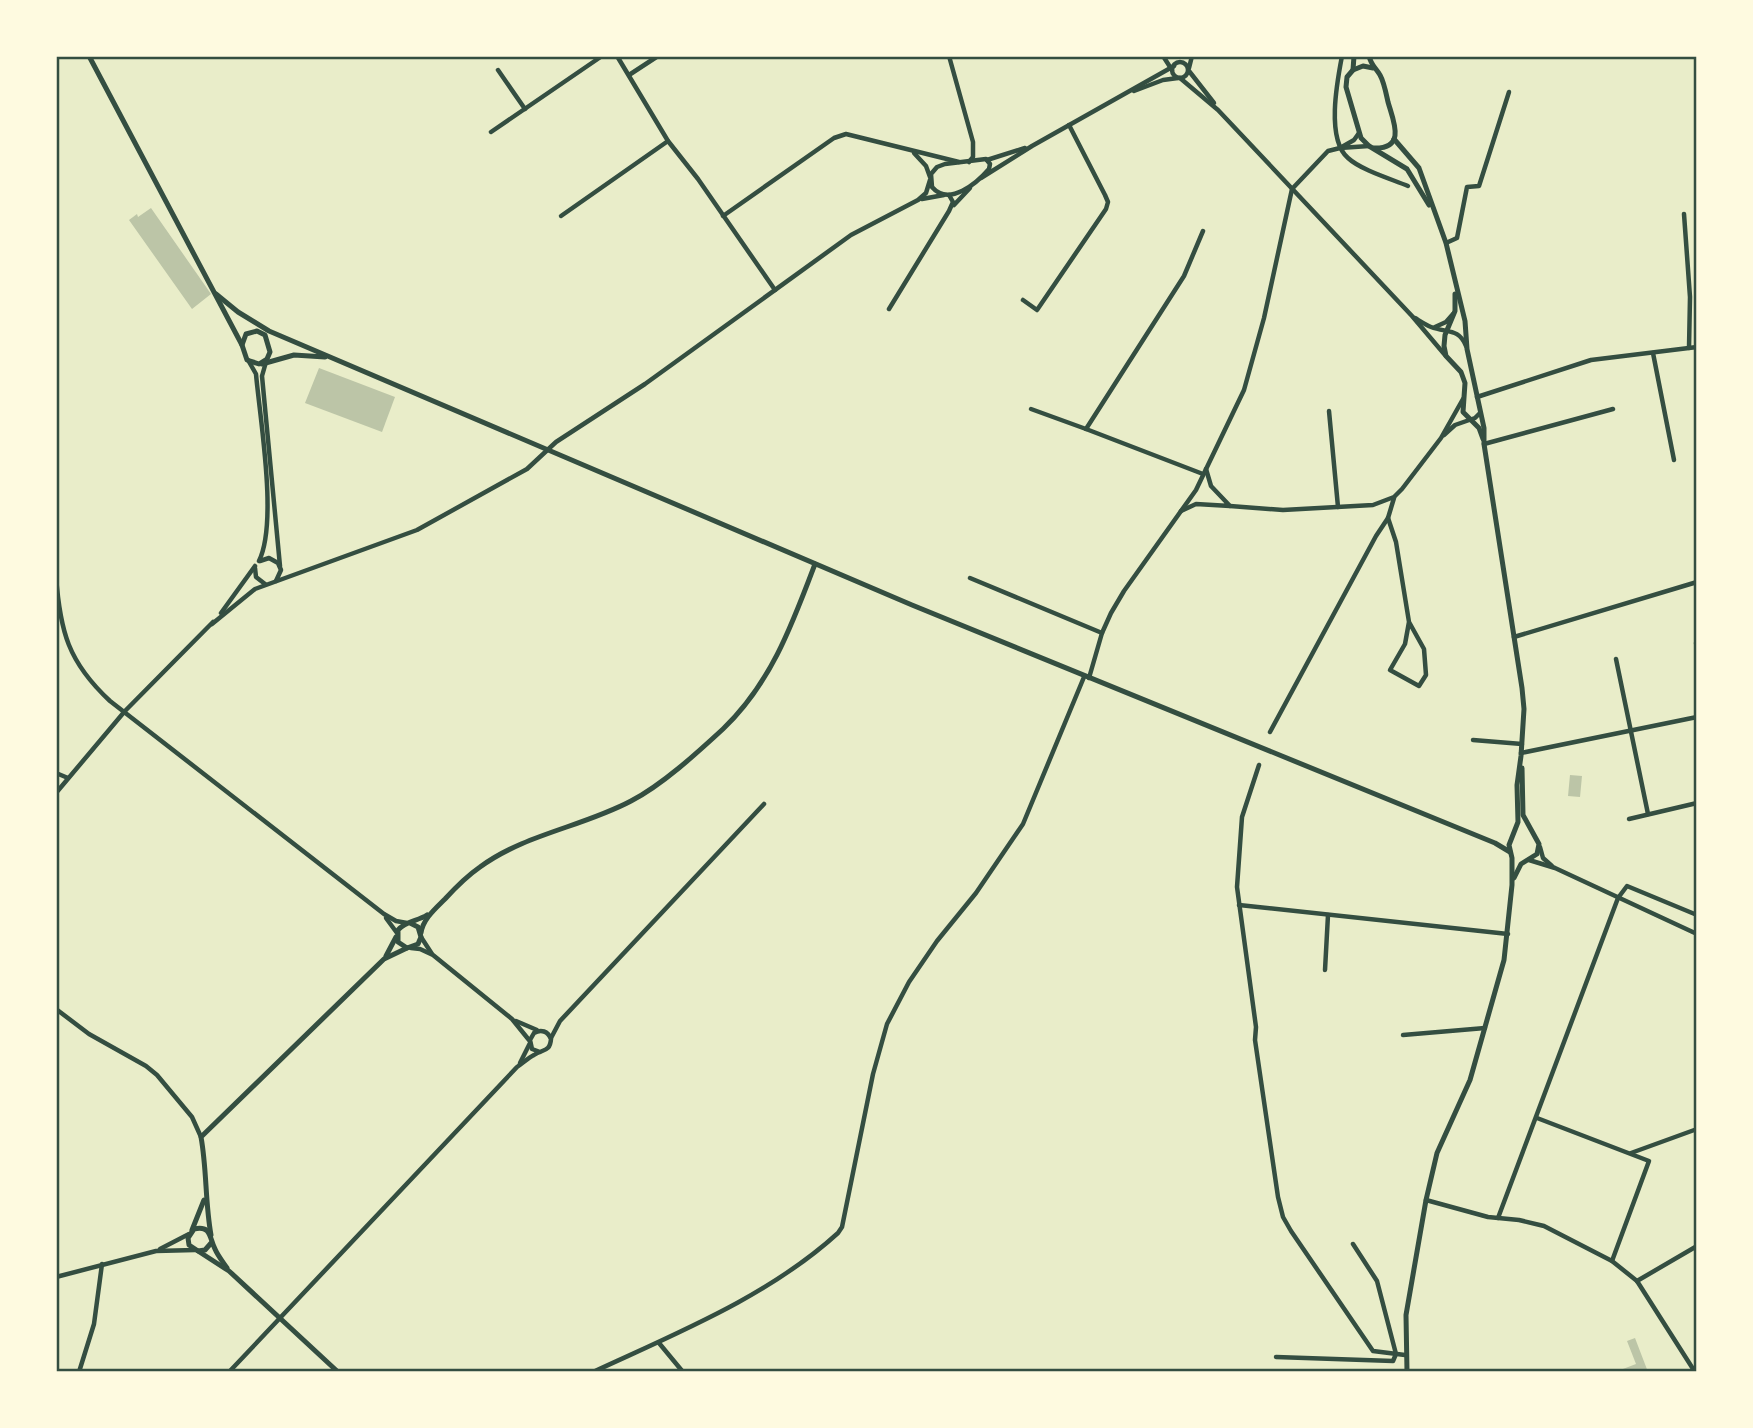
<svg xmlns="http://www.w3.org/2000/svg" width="1753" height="1428" font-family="Lato,sans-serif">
	<rect width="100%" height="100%" fill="#e9edc9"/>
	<g fill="#bcc5a7">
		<polygon points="151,208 211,294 192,309 129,220 137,214 138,217"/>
		<polygon points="319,368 395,397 382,432 305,403"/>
		<polygon points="1570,775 1582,776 1580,797 1568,796"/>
		<polygon points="1635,1338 1648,1372 1615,1372 1636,1364 1627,1341"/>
	</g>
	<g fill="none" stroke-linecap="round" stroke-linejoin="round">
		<g stroke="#344e41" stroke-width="4.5">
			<polyline points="617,56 668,141 698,179 775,290"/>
			<polyline points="949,56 973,142 973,157 969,162"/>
			<polyline points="1163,56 1172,70"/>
			<path d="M 1342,56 C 1337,82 1326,139 1348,158 C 1361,170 1391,179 1408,186"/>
			<circle cx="1180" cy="70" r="8"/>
			<polyline points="1189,68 1192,56"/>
			<polyline points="498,70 525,109"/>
			<polyline points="1189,71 1214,103"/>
			<polyline points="629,75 658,56"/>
			<polyline points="1180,78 1218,110 1412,316 1445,355"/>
			<polyline points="1134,91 1163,80 1178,78"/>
			<polyline points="491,132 602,56"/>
			<polyline points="1359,133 1354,140 1340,148 1369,146"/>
			<polyline points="914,153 926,166 930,177"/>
			<path d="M 986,159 L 990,164 L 989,169 C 977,183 949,207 932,187 L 931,174 L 937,167 L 945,164 Z"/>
			<polyline points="987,160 1025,148"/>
			<polyline points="981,178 1032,146 1174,66"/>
			<polyline points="922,199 944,195"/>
			<polyline points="954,205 970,188"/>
			<polyline points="1684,214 1690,297 1689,348"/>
			<polyline points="561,216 668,141"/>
			<polyline points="723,216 834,138 846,134 959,162"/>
			<polyline points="1203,231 1184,276 1086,429 1203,474"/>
			<polyline points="1446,243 1457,238 1467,187 1479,186 1509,92"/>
			<polyline points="1023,300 1037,310 1106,209 1108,202 1105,195 1069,125"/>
			<polyline points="889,309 949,211 953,202 949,195"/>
			<path d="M 1415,318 C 1420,321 1426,325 1431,327 C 1447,333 1459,328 1466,346"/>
			<polyline points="1435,327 1446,322 1453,314"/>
			<polyline points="1653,353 1674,460"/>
			<path d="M 248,360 L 256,374 C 260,420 278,522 259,561"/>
			<polyline points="266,362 262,376 280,566"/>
			<polyline points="1477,397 1591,360 1697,347"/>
			<polyline points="1031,409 1086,429"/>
			<polyline points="1329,411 1338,507"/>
			<polyline points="1444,435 1455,425 1475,418 1480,413"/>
			<polyline points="1484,444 1613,409"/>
			<polyline points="1230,506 1283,510 1373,505 1394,497 1402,489 1441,438 1463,399"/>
			<polyline points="1181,511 1196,504 1230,506 1211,486 1206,469"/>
			<polyline points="1388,518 1396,542 1409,622 1424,649 1426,675 1419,686 1390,670 1405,644 1409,622"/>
			<polyline points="260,561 269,558 278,563 281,570 276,581"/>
			<polyline points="255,568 256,577 265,584"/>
			<path d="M 56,576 C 60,631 68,662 110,701 L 384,914 L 396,921 L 407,923"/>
			<polyline points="970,578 1102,633"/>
			<polyline points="221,613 255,566"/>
			<polyline points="212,624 255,589 417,530 527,469 556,442 645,384 851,235 918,200 926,193 930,180"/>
			<polyline points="1514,637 1697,582"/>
			<polyline points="1696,643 1697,649"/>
			<polyline points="1616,659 1648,814"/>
			<polyline points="1089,678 1102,633 1111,613 1124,591 1196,490 1244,390 1264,318 1292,189 1328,151 1340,148"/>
			<polyline points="1270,732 1376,536 1388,518 1394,498"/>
			<polyline points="1473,740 1522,744"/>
			<polyline points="1521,753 1697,717"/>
			<polyline points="1259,765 1242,817 1237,887 1256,1027 1255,1040 1278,1197 1283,1217 1291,1231 1373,1351 1405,1355"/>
			<polyline points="56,773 68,778"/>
			<polyline points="56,793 125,711 213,622"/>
			<polyline points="1629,819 1697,803"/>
			<polyline points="1540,847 1543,858 1552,866"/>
			<polyline points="1529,860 1555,868 1697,934"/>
			<polyline points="1239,905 1508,934"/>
			<polyline points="386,918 397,933"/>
			<polyline points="421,937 432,954"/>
			<polyline points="411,948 420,949 433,955 512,1019 529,1040"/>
			<polyline points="1325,970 1328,915"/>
			<polyline points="56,1009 89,1034 146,1066 157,1075 192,1117 201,1137"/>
			<polyline points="516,1021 537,1030"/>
			<polyline points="1403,1035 1485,1028"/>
			<polyline points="551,1038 560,1021 764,804"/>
			<polyline points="520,1063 530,1043"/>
			<polyline points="1537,1118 1649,1161 1612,1261"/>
			<polyline points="1631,1153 1697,1129"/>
			<polyline points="1426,1200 1488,1217 1519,1220 1544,1226 1612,1261 1637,1281 1695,1372"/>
			<polyline points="1498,1218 1618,898 1627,886 1697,915"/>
			<polyline points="160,1249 189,1234"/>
			<polyline points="56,1277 156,1251 195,1250"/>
			<polyline points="1637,1281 1697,1246"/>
			<polyline points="659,1343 683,1372"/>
			<polyline points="1276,1357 1393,1361 1396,1354 1377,1281 1353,1244"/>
			<polyline points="79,1372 94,1324 102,1264"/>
			<path d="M 229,1372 L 517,1067 C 523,1063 528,1058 534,1055 C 543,1049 550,1052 551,1039 C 548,1031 541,1029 534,1033 L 530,1040 L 532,1049 L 540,1052"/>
			<path d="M 593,1372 C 677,1333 769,1296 838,1233 L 842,1227 L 873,1074 L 887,1024 L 909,982 L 937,941 L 976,893 L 1023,824 L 1084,677"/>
		</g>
		<g stroke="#344e41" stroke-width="5">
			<path d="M 410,923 L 418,927 L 421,937 L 418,944 L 407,948 L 398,942 L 398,930 C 405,921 418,921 427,915"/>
			<path d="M 421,933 C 423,919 435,909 445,899 C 456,887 467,876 480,867 C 525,834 582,827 631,801 C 662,785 697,753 723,729 C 771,683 792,625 815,564"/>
			<polyline points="386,956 396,937"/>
			<polyline points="192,1230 204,1200"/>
			<path d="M 211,1235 C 205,1202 207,1170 201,1137 L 384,959 L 407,948"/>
			<path d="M 212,1242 L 205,1250 L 198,1251 L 189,1245 L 188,1238 L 194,1229 C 212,1225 209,1238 215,1249 C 218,1256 223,1262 227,1268"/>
			<polyline points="198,1251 229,1271 338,1372"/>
		</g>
		<g stroke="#344e41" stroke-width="5">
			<polyline points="89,56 242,345"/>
			<polyline points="1354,56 1353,70 1347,77 1346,87 1361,138 1369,146 1407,169 1429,205"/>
			<path d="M 1369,56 C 1371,65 1375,67 1380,75 C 1384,82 1386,93 1388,102 C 1393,120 1407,149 1374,148"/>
			<polyline points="1353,70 1363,66 1373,68"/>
			<polyline points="1394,139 1419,168 1446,243 1465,321 1467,349 1484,428 1484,444 1522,688 1524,709 1521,756 1517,785 1518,822 1509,845 1512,858 1512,885 1504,960 1470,1080 1437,1153 1426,1200 1406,1315 1407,1372"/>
			<polyline points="216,294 238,312 269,331 912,605 1495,843 1510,852"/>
			<polyline points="1455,294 1455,311 1445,335 1444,346 1446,356 1461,372 1465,383 1463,412 1479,428 1483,439"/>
			<polygon points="257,331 265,335 270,352 267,359 259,364 247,360 242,345 246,334"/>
			<polyline points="262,364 294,355 325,357"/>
			<polyline points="1514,878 1521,864 1537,854 1539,844 1523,815 1522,768"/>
		</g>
	</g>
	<rect width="1753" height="1428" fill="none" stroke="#fefae0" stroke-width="116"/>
	<rect x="58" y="58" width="1637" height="1312" fill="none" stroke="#344e41" stroke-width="2.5"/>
</svg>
